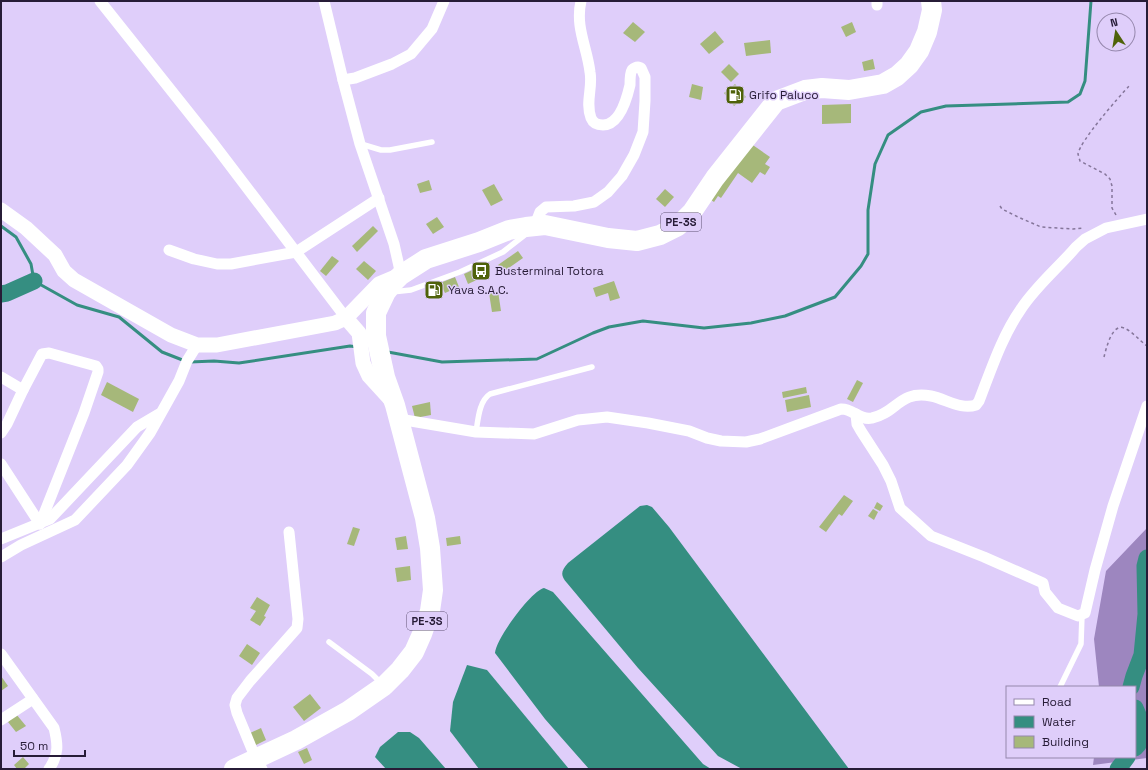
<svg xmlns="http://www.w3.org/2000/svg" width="1148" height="770" font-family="'Space Grotesk',sans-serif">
	<rect width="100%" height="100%" fill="#dfcefa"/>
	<polygon fill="#9d86bf" points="1147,528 1147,758 1093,765 1094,757 1135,757 1135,687 1099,687 1094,639 1106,571"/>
	<g fill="#358e81">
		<path d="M 647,505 L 652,507 L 669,527 L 849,769 L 742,769 L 718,756 L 638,668 L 567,583 C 560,575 561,571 568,563 L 640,506 Z"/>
		<path d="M 544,588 L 553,592 L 703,764 L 711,769 L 589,769 L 545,719 L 495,653 C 496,639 531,591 544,588 Z"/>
		<polygon points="467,665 487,670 569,769 479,769 450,731 453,702"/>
		<polygon points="398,732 410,732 419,738 446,769 386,769 375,757 380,747"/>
	</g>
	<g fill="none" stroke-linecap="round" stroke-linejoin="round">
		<g stroke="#358e81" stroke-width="3">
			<polyline points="1,226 16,237 31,264 34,281 77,305 119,317 162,352 185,361"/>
			<polyline points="388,352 442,362 537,359 593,333 609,327 643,321 704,328 751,323 785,316 835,297 861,266 868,254 868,210 875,164 888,135 921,112 946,106 1068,102 1080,94 1085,81 1091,1"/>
			<polyline points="190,362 214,361 239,363 350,346 357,347"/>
		</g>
		<g stroke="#358e81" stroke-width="17">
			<polyline points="1,294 7,293 34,281"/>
			<polyline points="1131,687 1134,676 1142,655 1146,614 1145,566 1147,558"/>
			<path d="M 1135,708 C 1142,724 1148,735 1135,748"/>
			<polyline points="1118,769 1127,757"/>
		</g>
	</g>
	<g fill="#a6b87a">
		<polygon points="633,22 645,32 635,42 623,33"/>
		<polygon points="852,22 856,32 846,37 841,27"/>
		<polygon points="715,31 724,42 709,54 700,44"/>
		<polygon points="770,40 771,53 746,56 744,43"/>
		<polygon points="873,59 875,69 864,71 862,62"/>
		<polygon points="729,64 739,74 731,82 721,72"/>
		<polygon points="692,84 703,87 701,100 689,97"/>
		<polygon points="735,84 746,97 734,106 724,93"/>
		<polygon points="851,104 851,123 822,124 822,105"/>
		<polygon points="747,141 770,157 765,164 770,167 765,175 760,172 752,183 738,173 721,198 718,196 714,202 708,198"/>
		<polygon points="429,180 432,190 420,193 417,184"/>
		<polygon points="494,184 503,200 491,206 482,190"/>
		<polygon points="665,189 674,197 665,207 656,199"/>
		<polygon points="437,217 444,227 433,234 426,224"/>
		<polygon points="373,226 378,231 357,252 352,246"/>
		<polygon points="518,251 523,258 503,272 498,265"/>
		<polygon points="332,256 339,261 326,276 320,271"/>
		<polygon points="364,261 376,271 368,280 356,269"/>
		<polygon points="479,267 483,277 468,284 464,274"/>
		<polygon points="455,277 459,287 445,293 440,283"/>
		<polygon points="614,281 620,298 610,301 608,293 596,297 593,288"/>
		<polygon points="498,291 501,311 492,312 489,293"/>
		<polygon points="857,380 863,383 853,402 847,399"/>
		<polygon points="107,382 139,399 133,412 101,395"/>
		<polygon points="806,387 807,393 783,398 782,392"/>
		<polygon points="809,395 811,407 787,412 785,400"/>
		<polygon points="430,402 431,415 415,418 412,406"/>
		<polygon points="844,495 853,501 842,516 839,514 826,532 819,527"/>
		<polygon points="877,502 883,506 880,511 874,508"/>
		<polygon points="873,509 878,512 874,520 868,516"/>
		<polygon points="353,527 360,529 354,546 347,544"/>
		<polygon points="406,536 408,549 397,550 395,538"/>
		<polygon points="460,536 461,544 447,546 446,538"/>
		<polygon points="410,566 411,580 397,582 395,568"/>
		<polygon points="257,597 270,605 264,616 266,617 260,626 250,620 256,611 250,608"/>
		<polygon points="247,644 260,653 252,665 239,656"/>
		<polygon points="1,676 8,686 1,691"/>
		<polygon points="310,694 321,708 304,721 293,707"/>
		<polygon points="16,714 26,726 16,732 8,722"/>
		<polygon points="261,728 266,740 254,746 248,734"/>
		<polygon points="307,748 312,760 304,764 298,752"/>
		<polygon points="23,757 29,764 25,768 26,769 17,769 14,765"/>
	</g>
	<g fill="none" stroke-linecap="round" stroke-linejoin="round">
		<g stroke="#85769a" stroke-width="1.5" stroke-dasharray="3 3" stroke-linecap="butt">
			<polyline points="1000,206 1002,209 1018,217 1041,227 1073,229 1083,228"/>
			<path d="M 1116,215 L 1112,208 L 1112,186 L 1110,179 L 1105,174 L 1080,161 L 1078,154 C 1080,141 1118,98 1129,86"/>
			<path d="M 1104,357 C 1106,349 1112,323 1124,328 C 1132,331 1140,341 1147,346"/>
		</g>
		<g stroke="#fff" stroke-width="5.5">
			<polyline points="361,144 381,150 390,150 432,142"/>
			<polyline points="392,292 411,290 460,272 503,252 526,234"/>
			<path d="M 476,432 C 478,420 479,401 490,394 L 592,367"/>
			<polyline points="329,642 372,674 381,683"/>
			<polyline points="1060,687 1081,644 1082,615"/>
		</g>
		<g stroke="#fff" stroke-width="11">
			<polyline points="100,1 213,143 346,318"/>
			<polyline points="324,1 343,80 355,78 392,64 411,54 432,29 444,1"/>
			<polyline points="877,5 877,1"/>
			<polyline points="343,80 360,144 394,244 401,275"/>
			<path d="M 535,225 L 540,212 L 546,207 L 574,206 L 594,202 L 608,192 L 622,176 L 634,155 L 643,132 L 645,101 L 645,77 L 641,68 L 638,67 C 636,67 633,69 632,70 C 630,73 630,81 630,85 C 627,98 620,125 603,125 C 597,125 593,123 591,118 C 585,102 593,88 590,72 C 587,47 575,27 581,1"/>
			<polyline points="169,250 194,259 217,264 231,264 296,252 379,198"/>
			<polyline points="1,377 23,390"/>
			<polyline points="856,414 857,424 861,431 883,465 891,481 900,508 931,536 984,557 1043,583 1045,592 1058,608 1078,616 1085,613 1095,570 1113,506 1147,406"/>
			<path d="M 399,419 L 476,432 L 534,434 L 578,420 L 607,417 L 648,423 L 689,431 L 707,438 L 721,441 L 746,442 L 760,439 L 841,409 C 852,408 860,421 872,418 C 897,413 899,390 931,396 C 946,399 961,410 976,405 L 979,401 C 991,370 1002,336 1021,309 C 1036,286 1058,268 1076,247 L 1085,239 L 1106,228 L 1147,219"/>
			<polyline points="1,433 7,424 23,390 42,354 49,353 96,366 98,369 98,372 84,413 40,524"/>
			<polyline points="1,464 40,524"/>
			<polyline points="1,539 50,519 137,427 159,414"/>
			<polyline points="1,557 21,545 75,520 127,465 150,433 179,381 187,361 197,345"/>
			<path d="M 1,654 L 54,728 C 58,744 59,755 49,769"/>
			<polyline points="1,720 33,699"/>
			<polyline points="262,769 256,759 237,713 235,705 237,698 250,681 297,628 298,619 289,532"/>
		</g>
		<g stroke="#fff" stroke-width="15">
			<polyline points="1,210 26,228 55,255 64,271 74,280 171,335 197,345 217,345 335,323 346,318 379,284 398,276"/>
			<polyline points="346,318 359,333 363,363 369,376 390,399"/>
		</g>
		<polyline stroke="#fff" stroke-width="20" points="234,769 296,740 348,711 384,686 400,670 414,652 422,634 430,611 433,590 430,548 425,518 395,405 385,377 376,336 376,313 386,292 393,283 401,275 426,259 479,242 509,230 526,227 545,225 608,238 637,241 660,235 678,226 692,212 715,178 776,101 805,90 822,88 849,90 883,84 897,76 909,65 919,51 927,32 932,10 931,1"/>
	</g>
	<defs>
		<g id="fuel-square" transform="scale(1)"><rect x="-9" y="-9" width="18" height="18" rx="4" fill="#4f620a" stroke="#dfcefa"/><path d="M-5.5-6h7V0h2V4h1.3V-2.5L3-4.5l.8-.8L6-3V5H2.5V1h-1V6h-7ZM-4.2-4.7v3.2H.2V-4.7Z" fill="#fff"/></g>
		<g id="bus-square" transform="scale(1)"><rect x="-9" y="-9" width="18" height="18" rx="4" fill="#4f620a" stroke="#dfcefa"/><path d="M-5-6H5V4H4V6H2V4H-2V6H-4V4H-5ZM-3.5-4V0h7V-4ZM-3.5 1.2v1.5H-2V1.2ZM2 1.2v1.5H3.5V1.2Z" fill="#fff"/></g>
	</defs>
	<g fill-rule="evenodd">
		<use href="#fuel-square" x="735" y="95"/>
		<use href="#bus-square" x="481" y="271"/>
		<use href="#fuel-square" x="434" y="290"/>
	</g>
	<g text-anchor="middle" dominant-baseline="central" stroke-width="3" stroke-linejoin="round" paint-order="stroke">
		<g fill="#dfcefa" stroke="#5e5172" stroke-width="1">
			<rect x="661" y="213" width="40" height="18" rx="3"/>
			<rect x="407" y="612" width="40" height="18" rx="3"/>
		</g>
		<g font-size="11" font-weight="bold" fill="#271c37">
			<text x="681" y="222">PE-3S</text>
			<text x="427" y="621">PE-3S</text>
		</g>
		<g font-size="12" fill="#271c37" stroke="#dfcefa" text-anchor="start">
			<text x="749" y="95">Grifo Paluco</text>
			<text x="495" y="271">Busterminal Totora</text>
			<text x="448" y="290">Yava S.A.C.</text>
		</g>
	</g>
	<rect width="1148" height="770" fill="none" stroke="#271c37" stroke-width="4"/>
	<rect x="1006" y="686" width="130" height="72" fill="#dfcefa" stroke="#9587ac"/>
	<rect x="1014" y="699" width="20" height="6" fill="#ffffff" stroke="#9587ac"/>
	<text x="1042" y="706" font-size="12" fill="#271c37">Road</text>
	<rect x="1014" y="716" width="20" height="12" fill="#358e81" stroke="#9587ac"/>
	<text x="1042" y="726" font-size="12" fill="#271c37">Water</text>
	<rect x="1014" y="736" width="20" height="12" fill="#a6b87a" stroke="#9587ac"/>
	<text x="1042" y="746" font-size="12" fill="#271c37">Building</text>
	<g transform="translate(1116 32) rotate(348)"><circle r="19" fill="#dfcefa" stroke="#9587ac"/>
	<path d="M0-3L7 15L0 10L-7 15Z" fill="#4f620a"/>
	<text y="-6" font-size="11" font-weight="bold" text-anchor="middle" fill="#271c37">N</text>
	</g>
	<path d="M14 750v6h71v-6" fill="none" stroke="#271c37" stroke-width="2"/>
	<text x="20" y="750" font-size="12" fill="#271c37" stroke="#dfcefa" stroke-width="3" paint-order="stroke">50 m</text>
</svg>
